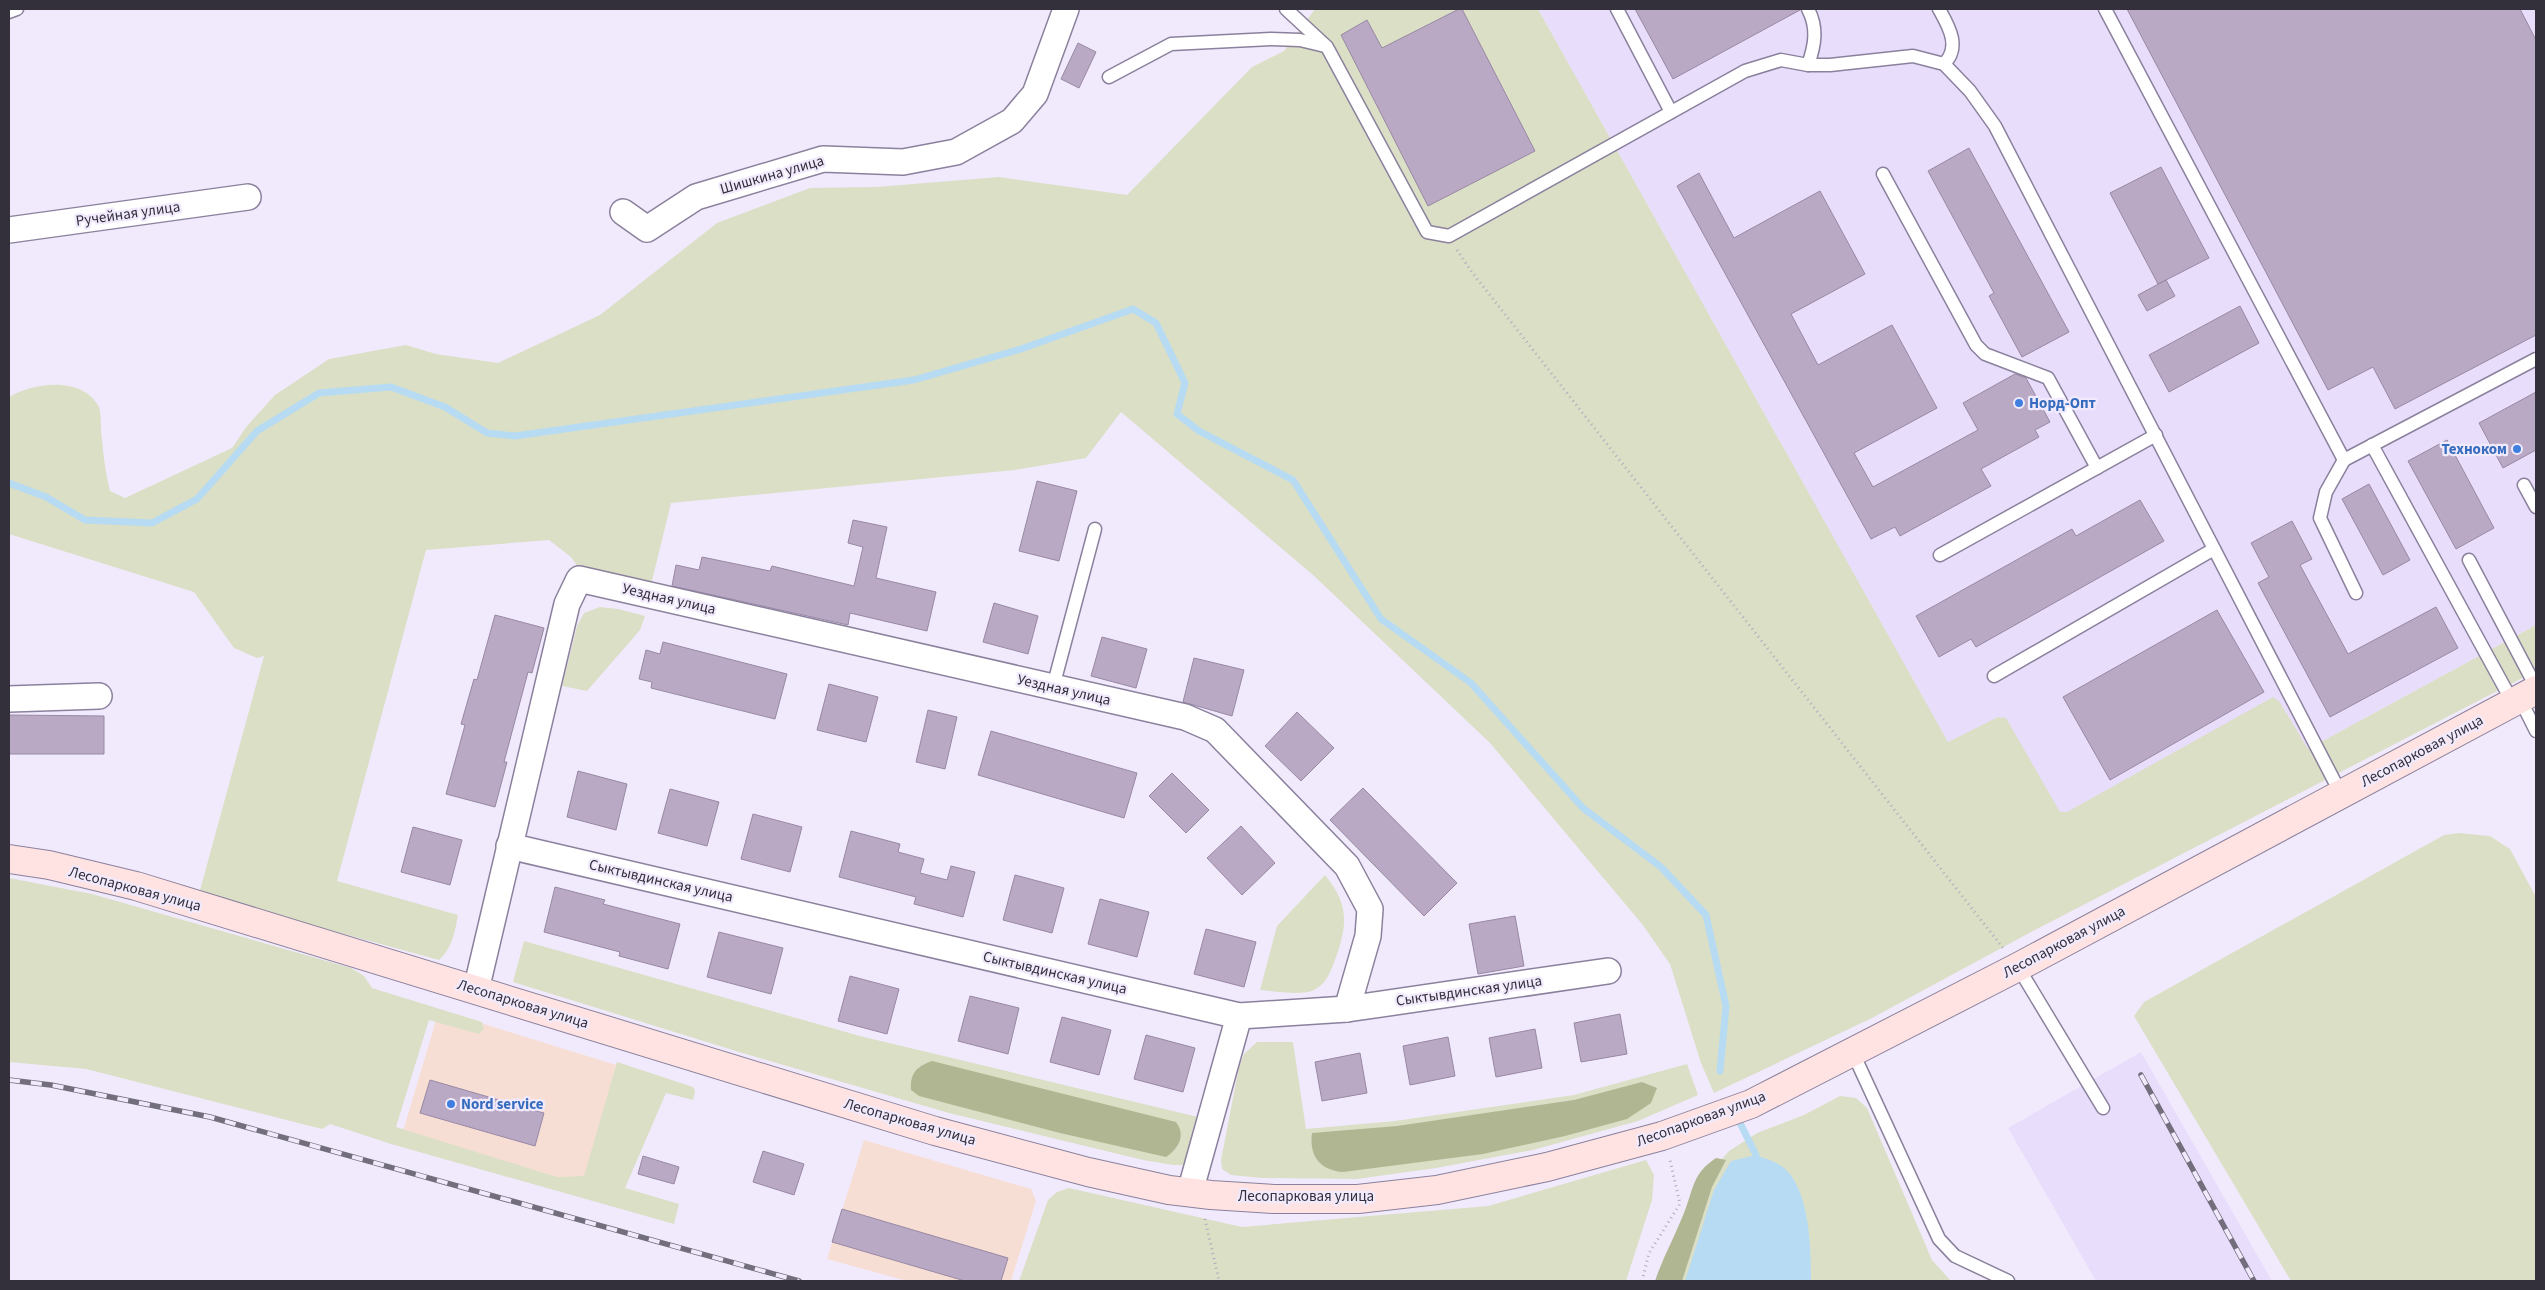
<svg xmlns="http://www.w3.org/2000/svg" width="2545" height="1290" font-family="'Source Sans 3',sans-serif">
	<rect width="100%" height="100%" fill="#f1eafd"/>
	<g fill="#f7ded5">
		<polygon points="439,1010 655,1077 619,1201 401,1138"/>
		<polygon points="864,1140 1031,1189 1036,1201 1011,1281 907,1281 827,1259"/>
	</g>
	<g fill="#e9ddfc">
		<polygon points="1538,9 2536,9 2536,625 2308,749 2032,893"/>
		<polygon points="2141,1052 2272,1281 2096,1281 2008,1128"/>
	</g>
	<g fill="#dbdfc6">
		<path d="M 1315,9 L 1538,9 L 1948,742 L 1998,717 L 2006,718 L 2060,812 L 2067,812 L 2273,697 L 2279,701 L 2308,749 L 2536,625 L 2536,671 L 2033,931 L 1872,1018 L 1714,1093 L 1701,1063 L 1670,964 L 1642,924 L 1490,743 L 1313,575 L 1121,412 L 1086,458 L 1015,470 L 671,503 L 651,585 L 578,567 L 571,557 L 549,540 L 426,550 L 337,881 L 458,915 C 455,931 452,949 439,960 L 199,894 L 264,656 L 257,658 L 234,648 L 194,592 L 9,534 L 9,397 C 34,382 83,376 99,407 C 101,413 101,424 101,430 C 103,451 105,471 110,491 L 125,498 L 232,448 L 247,426 L 275,395 L 329,359 L 406,345 L 436,354 L 498,363 L 600,315 L 717,223 L 810,188 L 876,187 L 999,177 L 1127,195 L 1252,67 L 1284,51 Z"/>
		<polygon points="600,607 618,609 645,616 640,630 587,691 562,686 577,626 584,613"/>
		<polygon points="2459,833 2490,836 2510,849 2536,897 2536,1281 2291,1281 2134,1016 2144,1002 2444,835"/>
		<path d="M 1325,875 C 1349,904 1348,925 1335,960 C 1330,973 1327,983 1314,990 C 1303,996 1273,991 1260,990 L 1277,926 Z"/>
		<polygon points="9,878 92,894 351,968 364,976 372,988 482,1022 484,1029 479,1034 429,1020 396,1127 557,1177 584,1176 617,1062 693,1087 695,1091 693,1100 666,1093 625,1188 679,1204 674,1224 391,1144 330,1124 322,1129 86,1069 9,1062"/>
		<polygon points="524,941 860,1036 1198,1117 1220,1035 1222,1035 1187,1165 1173,1165 1143,1160 949,1113 739,1052 513,982"/>
		<polygon points="1257,1042 1293,1042 1306,1129 1395,1121 1574,1095 1687,1064 1698,1095 1638,1121 1533,1150 1436,1168 1357,1179 1263,1178 1231,1175 1222,1169 1221,1160 1239,1067 1244,1054"/>
		<polygon points="1840,1096 1856,1098 1867,1108 1932,1260 1951,1281 1665,1281 1708,1175 1729,1151 1757,1133 1804,1115"/>
		<polygon points="1646,1160 1654,1175 1652,1200 1626,1281 1019,1281 1048,1200 1057,1192 1069,1188 1242,1227 1488,1206"/>
	</g>
	<g fill="#b1b692">
		<path d="M 932,1061 L 1176,1122 C 1186,1135 1179,1148 1166,1157 L 1060,1133 L 919,1096 L 911,1090 C 910,1073 916,1067 932,1061 Z"/>
		<path d="M 1642,1082 L 1657,1088 L 1651,1103 L 1627,1119 L 1565,1136 L 1483,1154 L 1343,1172 C 1320,1170 1309,1156 1312,1133 L 1397,1126 L 1574,1100 Z"/>
		<path d="M 1716,1158 L 1726,1160 L 1712,1187 L 1682,1281 L 1655,1281 C 1663,1257 1675,1236 1684,1213 C 1694,1188 1692,1174 1716,1158 Z"/>
	</g>
	<path fill="#b7dbf2" d="M 1756,1155 C 1764,1158 1777,1162 1784,1168 C 1810,1190 1811,1249 1811,1281 L 1685,1281 L 1714,1190 L 1731,1161 Z"/>
	<g fill="none" stroke-linecap="round" stroke-linejoin="round">
		<g stroke="#b7dbf2" stroke-width="7">
			<polyline points="9,483 46,497 85,520 152,523 197,499 257,431 319,393 391,387 445,407 487,433 515,436 914,380 1021,349 1133,309 1156,323 1185,383 1177,414 1199,431 1293,480 1381,619 1471,683 1583,808 1661,867 1706,915 1726,1006 1720,1071"/>
			<polyline points="1740,1123 1756,1155"/>
		</g>
	</g>
	<g fill="#baa9c5" stroke="#9888a3">
		<polygon points="1459,9 1462,9 1535,151 1428,206 1341,35 1367,20 1382,48"/>
		<polygon points="1635,9 1800,9 1800,10 1673,79"/>
		<polygon points="2127,9 2520,9 2536,40 2536,335 2395,409 2373,367 2328,390"/>
		<polygon points="1078,43 1096,52 1079,88 1061,79"/>
		<polygon points="1969,148 2069,332 2022,357 1989,296 1994,293 1928,171"/>
		<polygon points="2161,167 2209,258 2166,280 2175,296 2147,311 2138,295 2166,280 2158,284 2110,193"/>
		<polygon points="1699,173 1734,238 1820,191 1865,274 1791,314 1818,365 1892,325 1937,408 1854,453 1873,487 1978,430 1963,403 2015,374 2026,378 2050,422 2035,430 2039,437 1981,469 1991,486 1900,536 1895,527 1871,539 1677,186"/>
		<polygon points="2240,306 2259,343 2169,392 2149,355"/>
		<polygon points="2536,392 2536,450 2503,468 2479,423"/>
		<polygon points="2447,440 2494,528 2456,549 2408,461"/>
		<polygon points="1037,481 1077,491 1059,561 1019,551"/>
		<polygon points="2369,484 2410,560 2383,575 2342,499"/>
		<polygon points="2140,500 2164,541 1976,647 1971,639 1939,657 1916,616 2072,529 2076,536"/>
		<polygon points="853,520 887,527 876,578 936,592 927,631 850,613 848,625 672,586 676,565 699,570 702,557 770,571 772,566 854,586 863,547 848,543"/>
		<polygon points="2292,521 2312,559 2300,565 2348,654 2436,607 2458,648 2330,717 2258,583 2269,577 2251,543"/>
		<polygon points="994,603 1038,616 1028,654 983,642"/>
		<polygon points="2217,610 2264,692 2110,780 2063,697"/>
		<polygon points="495,615 544,628 532,673 528,672 504,762 507,762 495,807 446,794 465,725 461,724 474,679 477,680"/>
		<polygon points="1102,637 1147,649 1136,688 1091,676"/>
		<polygon points="663,642 787,674 775,719 651,688 652,682 639,679 646,650 660,654"/>
		<polygon points="1194,658 1244,670 1232,716 1183,702"/>
		<polygon points="829,684 878,697 866,742 817,730"/>
		<polygon points="928,710 957,717 945,769 916,762"/>
		<polygon points="1297,712 1334,748 1301,781 1265,746"/>
		<polygon points="9,715 104,716 104,754 9,754"/>
		<polygon points="991,731 1137,773 1124,818 978,775"/>
		<polygon points="578,771 627,784 616,830 567,817"/>
		<polygon points="1172,773 1209,810 1186,833 1149,796"/>
		<polygon points="1363,788 1457,883 1424,916 1330,820"/>
		<polygon points="670,789 719,802 707,846 658,833"/>
		<polygon points="753,814 802,827 790,872 741,859"/>
		<polygon points="1241,826 1275,863 1242,895 1207,858"/>
		<polygon points="413,827 462,840 450,885 401,872"/>
		<polygon points="851,831 900,844 898,852 924,859 920,873 947,880 951,866 975,872 963,917 914,904 916,897 839,877"/>
		<polygon points="1015,875 1064,888 1052,933 1003,920"/>
		<polygon points="555,887 605,900 603,904 680,924 668,969 619,956 620,952 544,932"/>
		<polygon points="1100,899 1149,912 1137,957 1088,944"/>
		<polygon points="1515,916 1524,966 1478,974 1469,924"/>
		<polygon points="1206,929 1256,942 1244,987 1194,974"/>
		<polygon points="719,932 783,948 771,994 707,977"/>
		<polygon points="850,976 899,989 887,1034 838,1021"/>
		<polygon points="970,996 1019,1008 1008,1054 958,1041"/>
		<polygon points="1620,1014 1627,1054 1581,1062 1574,1023"/>
		<polygon points="1062,1017 1111,1030 1099,1075 1050,1062"/>
		<polygon points="1535,1029 1542,1068 1496,1077 1489,1038"/>
		<polygon points="1146,1035 1195,1048 1183,1092 1134,1079"/>
		<polygon points="1448,1037 1455,1076 1410,1085 1403,1046"/>
		<polygon points="1360,1053 1367,1093 1322,1101 1315,1062"/>
		<polygon points="430,1080 544,1113 535,1146 420,1113"/>
		<polygon points="763,1151 804,1164 794,1195 753,1182"/>
		<polygon points="643,1156 679,1167 674,1184 638,1174"/>
		<polygon points="842,1209 1008,1258 1001,1281 965,1281 832,1242"/>
	</g>
	<g fill="none" stroke-linecap="round" stroke-linejoin="round">
		<g stroke="#8b819d" stroke-width="15">
			<g id="lane">
				<polyline points="1286,9 1327,47 1427,232 1449,236 1745,71 1781,60 1808,65 1830,65 1913,56 1944,64 1970,91 1995,126 2341,794"/>
				<polyline points="1617,9 1671,112"/>
				<path d="M 1808,9 C 1818,28 1815,45 1808,65"/>
				<path d="M 1939,9 C 1949,27 1961,47 1944,64"/>
				<polyline points="2105,9 2344,460 2536,359"/>
				<polyline points="9,12 17,9"/>
				<polyline points="1109,77 1171,44 1271,39 1300,40 1325,46"/>
				<polyline points="1883,174 1976,345 1985,354 2048,378 2097,468"/>
				<polyline points="2372,445 2513,703"/>
				<polyline points="2344,460 2326,492 2320,518 2356,593"/>
				<polyline points="2524,485 2536,507"/>
				<polyline points="1940,555 2156,435"/>
				<polyline points="2469,560 2536,687"/>
				<polyline points="1994,676 2214,549"/>
				<polyline points="1053,687 1095,529"/>
				<polyline points="2520,699 2536,731"/>
				<polyline points="2018,967 2103,1108"/>
				<polyline points="1853,1053 1939,1239 1955,1256 2008,1281"/>
			</g>
		</g>
		<g stroke="#8b819d" stroke-width="28">
			<g id="street">
				<polyline points="623,212 647,229 696,197 823,159 903,162 956,152 1012,121 1035,94 1066,9"/>
				<polyline points="9,230 248,197"/>
				<polyline points="9,699 99,696"/>
				<polyline points="509,846 1239,1016 1347,1009 1608,971"/>
				<polyline points="476,990 567,604 579,579 1185,717 1215,730 1347,866 1370,909 1368,936 1347,1009"/>
				<polyline points="1190,1192 1239,1016"/>
			</g>
		</g>
		<g stroke="#8b819d" stroke-width="30">
			<polyline id="secondary" points="9,859 49,865 136,886 935,1131 1088,1172 1169,1190 1211,1195 1274,1199 1358,1199 1437,1190 1547,1167 1662,1136 1751,1104 2018,967 2536,690"/>
		</g>
		<g stroke="#b1abbb" stroke-width="3" stroke-dasharray="1 4" stroke-linecap="butt">
			<polyline points="1457,250 1471,271 2003,948"/>
			<polyline points="1205,1219 1219,1281"/>
			<polyline points="1642,1281 1649,1253 1680,1204 1670,1160"/>
		</g>
		<use href="#lane" stroke="#fff" stroke-width="12"/>
		<use href="#street" stroke="#fff" stroke-width="25"/>
		<use href="#secondary" stroke="#fee3e2" stroke-width="28"/>
		<g stroke="#736e7c" stroke-width="5.5">
			<g id="rail">
				<polyline points="2141,1075 2254,1281"/>
				<polyline points="9,1080 51,1085 210,1117 799,1281"/>
			</g>
		</g>
		<use href="#rail" stroke="#f1eafd" stroke-width="4" stroke-dasharray="11" stroke-linecap="butt"/>
	</g>
	<g fill="#3f7fe0" stroke="#f1eafd" stroke-width="2">
		<circle cx="2019" cy="403" r="5"/>
		<circle cx="2517" cy="449" r="5"/>
		<circle cx="451" cy="1104" r="5"/>
	</g>
	<g text-anchor="middle" dominant-baseline="central" stroke-width="4.5" stroke-linejoin="round" paint-order="stroke">
		<g font-size="15" fill="#332f3b" stroke="#f1eafd">
			<text transform="translate(772 175) rotate(-16)">Шишкина улица</text>
			<text transform="translate(128 214) rotate(-8)">Ручейная улица</text>
			<text transform="translate(669 599) rotate(13)">Уездная улица</text>
			<text transform="translate(1064 690) rotate(13)">Уездная улица</text>
			<text transform="translate(2422 751) rotate(-28)">Лесопарковая улица</text>
			<text transform="translate(661 881) rotate(13)">Сыктывдинская улица</text>
			<text transform="translate(135 889) rotate(15)">Лесопарковая улица</text>
			<text transform="translate(2064 942) rotate(-28)">Лесопарковая улица</text>
			<text transform="translate(1055 973) rotate(13)">Сыктывдинская улица</text>
			<text transform="translate(1469 991) rotate(-8)">Сыктывдинская улица</text>
			<text transform="translate(523 1004) rotate(17)">Лесопарковая улица</text>
			<text transform="translate(1701 1119) rotate(-20)">Лесопарковая улица</text>
			<text transform="translate(910 1122) rotate(16)">Лесопарковая улица</text>
			<text x="1306" y="1196">Лесопарковая улица</text>
		</g>
		<g font-size="15" font-weight="bold" fill="#366cbe" stroke="#f1eafd" text-anchor="start">
			<text x="2029" y="403">Норд-Опт</text>
			<text x="2507" y="449" text-anchor="end">Техноком</text>
			<text x="461" y="1104">Nord service</text>
		</g>
	</g>
	<rect width="2545" height="1290" fill="none" stroke="#332f3b" stroke-width="20"/>
</svg>
